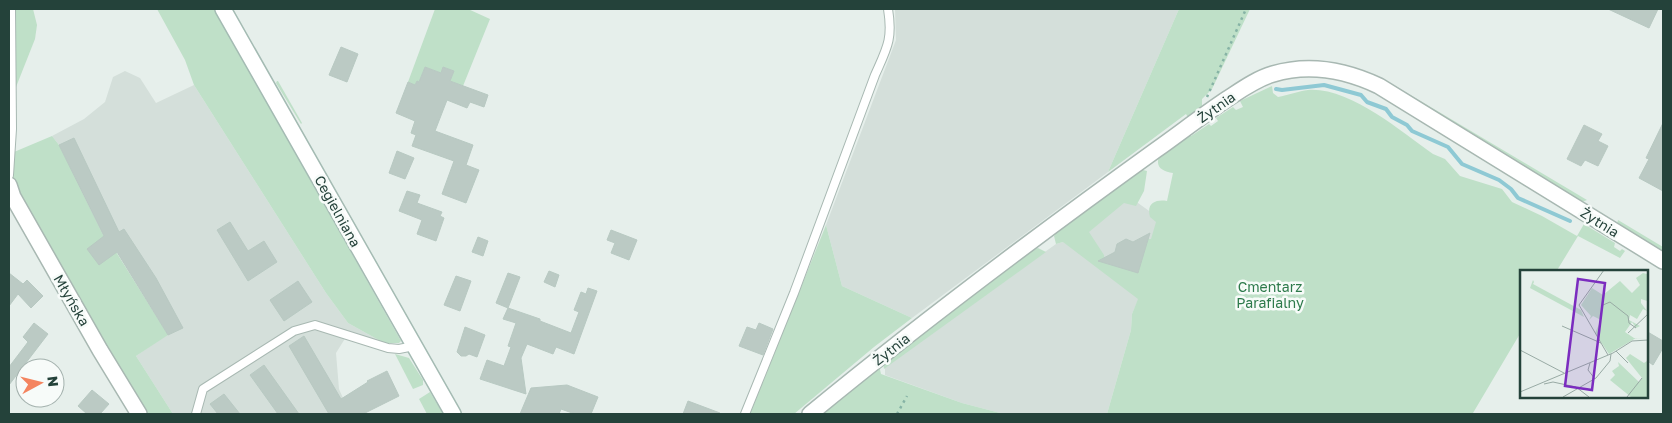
<svg xmlns="http://www.w3.org/2000/svg" width="1672" height="423" font-family="'Golos Text',sans-serif">
	<rect width="100%" height="100%" fill="#e6efeb"/>
	<g fill="#d4dfda">
		<polygon points="895,9 1179,9 1108,172 912,318 842,286 826,225 896,40"/>
		<polygon points="125,71 140,78 156,103 194,85 326,293 348,323 384,343 346,337 336,353 339,389 350,414 173,414 136,356 168,334 120,256 108,239 105,239 59,145 52,136 84,119 105,102 113,77"/>
		<polygon points="1124,193 1166,223 1155,261 1132,314 1131,330 1107,414 1004,414 962,403 885,375 885,367 1056,244 1063,242"/>
	</g>
	<g fill="#bfe0c8">
		<polygon points="14,9 33,9 37,25 35,39 16,87"/>
		<polygon points="157,9 214,9 401,341 399,343 384,343 348,323 326,293 194,85 185,60"/>
		<polygon points="435,9 468,9 490,19 463,86 450,81 454,71 443,67 441,73 425,67 419,82 417,81 415,85 408,82"/>
		<polygon points="1179,9 1250,9 1212,89 1202,99 1202,108 1189,119 1186,114 1108,172"/>
		<polygon points="277,81 278,81 302,123 301,124 276,83"/>
		<polygon points="1392,84 1587,200 1582,202"/>
		<path d="M 1272,86 L 1273,93 L 1278,97 C 1288,95 1299,91 1308,90 C 1350,87 1400,131 1433,154 L 1445,159 L 1460,176 L 1502,189 L 1512,202 L 1542,216 L 1577,236 L 1584,224 L 1615,243 L 1614,247 L 1620,251 L 1622,249 L 1625,251 L 1620,258 L 1578,236 L 1556,272 L 1521,272 L 1521,332 L 1473,413 L 1474,414 L 1107,414 L 1131,330 L 1132,314 L 1138,299 L 1063,242 L 1056,244 L 1054,236 L 1056,233 L 1138,171 L 1143,170 L 1147,171 L 1144,191 L 1136,206 L 1124,203 L 1089,232 L 1104,255 L 1105,263 L 1138,272 L 1148,239 L 1151,239 L 1156,222 L 1150,217 C 1146,203 1156,199 1167,201 L 1173,173 C 1163,171 1155,168 1159,156 L 1189,134 L 1191,136 L 1209,124 L 1211,126 L 1218,121 L 1216,118 L 1233,107 L 1236,110 L 1243,107 L 1240,101 Z"/>
		<polygon points="52,136 59,145 105,239 108,239 168,335 136,356 173,414 147,414 15,189 13,177 14,152"/>
		<polygon points="1618,220 1663,247 1663,253 1617,224"/>
		<polygon points="826,225 842,286 912,318 874,347 794,414 750,414"/>
		<polygon points="1038,248 1046,252 884,369 883,361 1033,250"/>
		<polygon points="395,354 409,358 423,380 423,385 413,389"/>
		<polygon points="879,365 881,374 962,403 1004,414 816,414"/>
		<polygon points="430,392 443,414 427,414 419,399"/>
	</g>
	<g fill="none" stroke-linecap="round" stroke-linejoin="round">
		<polyline stroke="#8ec9d4" stroke-width="4" points="1276,89 1282,90 1324,85 1361,95 1367,102 1386,109 1392,117 1407,125 1412,131 1448,147 1462,164 1499,180 1511,189 1518,198 1570,221"/>
	</g>
	<g fill="#bbcac4" stroke="#b8c9c2">
		<polygon points="1608,9 1658,9 1649,28"/>
		<polygon points="341,47 358,54 347,82 329,75"/>
		<polygon points="425,67 441,73 443,67 454,71 450,81 488,95 484,107 470,102 467,108 447,100 435,131 473,145 466,165 479,170 466,203 442,194 454,161 412,146 416,135 411,133 415,121 396,113 408,82 415,85 417,81 419,82"/>
		<polygon points="1663,123 1663,191 1639,178 1649,159 1646,158"/>
		<polygon points="1584,125 1602,134 1598,141 1608,146 1598,166 1585,160 1581,166 1567,159"/>
		<polygon points="74,138 119,232 124,229 156,278 183,328 168,335 117,252 99,265 87,249 104,236 59,145"/>
		<polygon points="397,151 414,158 405,179 389,173"/>
		<polygon points="407,191 420,195 417,203 442,212 440,216 444,218 436,241 417,234 422,220 399,211"/>
		<polygon points="230,222 248,251 264,241 277,262 248,281 217,230"/>
		<polygon points="611,230 637,240 629,260 611,253 615,243 607,240"/>
		<polygon points="1150,233 1138,273 1098,261 1115,252 1117,244 1126,239 1133,242"/>
		<polygon points="478,237 488,241 483,256 472,252"/>
		<polygon points="549,271 559,275 555,287 544,282"/>
		<polygon points="9,273 23,284 27,280 43,296 31,308 18,294 9,306"/>
		<polygon points="508,273 520,277 508,308 496,303"/>
		<polygon points="456,276 471,281 460,311 444,305"/>
		<polygon points="298,281 312,302 284,321 270,300"/>
		<polygon points="588,288 597,291 574,354 556,347 553,354 527,344 521,358 526,394 480,379 487,360 504,366 511,347 508,346 516,323 503,319 508,308 540,319 540,321 571,333 579,312 574,310 581,292 586,294"/>
		<polygon points="34,323 48,334 9,385 9,367 28,342 23,337"/>
		<polygon points="759,323 773,329 763,355 739,346 747,327 756,330"/>
		<polygon points="465,327 485,335 477,357 469,354 466,356 461,356 457,352"/>
		<polygon points="1646,331 1663,341 1663,348 1653,365 1646,360"/>
		<polygon points="304,336 341,399 368,382 367,381 387,371 399,396 363,414 329,414 289,346"/>
		<polygon points="264,365 299,414 278,414 250,375"/>
		<polygon points="567,385 598,397 591,414 575,414 561,409 559,414 520,414 531,388"/>
		<polygon points="92,390 109,404 100,414 87,414 78,406"/>
		<polygon points="224,394 240,414 218,414 210,404"/>
		<polygon points="688,401 720,413 720,414 683,414"/>
	</g>
	<g fill="none" stroke-linecap="round" stroke-linejoin="round">
		<g stroke="#a8b8b2" stroke-width="10">
			<g id="lane">
				<polyline points="9,175 12,129 11,9"/>
				<polyline points="196,414 203,389 294,331 315,325 388,348 399,349 414,346"/>
				<path d="M 745,414 L 794,293 L 875,75 C 887,48 893,39 888,9"/>
			</g>
		</g>
		<g stroke="#a8b8b2" stroke-width="18">
			<g id="street">
				<polyline points="9,185 13,197 100,350 139,414"/>
				<path d="M 810,414 C 922,322 1038,235 1156,150 C 1180,133 1203,115 1227,99 C 1241,90 1256,79 1273,74 C 1310,63 1345,70 1379,86 L 1663,261"/>
			</g>
		</g>
		<g stroke="#a4bbb3" stroke-width="18">
			<polyline id="secondary" points="223,9 453,414"/>
		</g>
		<g stroke="#86b3a5" stroke-width="2.5" stroke-dasharray="2.5 4" stroke-linecap="butt">
			<polyline points="1207,97 1246,9"/>
			<polyline points="897,414 907,396"/>
		</g>
		<use href="#lane" stroke="#fff" stroke-width="8"/>
		<use href="#street" stroke="#fff" stroke-width="15"/>
		<use href="#secondary" stroke="#fff" stroke-width="15"/>
	</g>
	<g text-anchor="middle" dominant-baseline="central" stroke-width="5" stroke-linejoin="round" paint-order="stroke">
		<g font-size="14" fill="#24423a" stroke="#f7fbf9">
			<text transform="translate(1216 107) rotate(-35)">Żytnia</text>
			<text transform="translate(338 211) rotate(61)">Cegielniana</text>
			<text transform="translate(1600 222) rotate(32)">Żytnia</text>
			<text transform="translate(72 300) rotate(60)">Młyńska</text>
			<text transform="translate(891 349) rotate(-38)">Żytnia</text>
		</g>
		<g font-size="14" fill="#2d7a4b" stroke="#f7fbf9">
			<text x="1270" y="286">Cmentarz<tspan x="1270" dy="16">Parafialny</tspan></text>
		</g>
	</g>
	<g transform="translate(1520 270)">
		<rect width="128" height="128" fill="#e6efeb"/>
		<path d="M 123,3 L 127,4 L 127,31 L 121,29 L 121,33 L 127,41 L 123,39 L 117,49 L 110,45 L 109,50 L 120,56 L 116,58 L 112,52 L 105,62 L 114,68 L 127,69 L 116,68 L 89,84 L 75,63 L 81,50 L 73,46 L 69,50 L 71,46 L 61,35 L 72,18 L 83,25 L 100,11 L 112,23 L 120,15 L 116,8 ZM 13,10 L 14,12 L 13,14 L 61,40 L 64,47 L 10,18 ZM 110,84 L 124,93 L 127,91 L 127,127 L 111,127 L 90,110 L 95,105 L 92,101 L 99,96 L 98,92 L 119,112 L 122,108 L 106,88 Z" fill="#bfe0c8"/>
		<path fill="none" stroke="#98aaa4" stroke-width="1" d="M 84,0 L 59,35 L 88,85M 83,35 L 90,32 L 108,46 L 109,53 L 116,58M 42,56 L 81,73M 108,63 L 128,44M 0,80 L 44,103M 96,81 L 108,93M 70,93 L 68,100 L 75,109M 24,114 L 33,112 L 56,117 L 69,127M 0,122 L 93,83 L 112,71 L 128,70M 43,127 L 76,108 L 90,91 L 91,84M 107,127 L 122,108"/>
		<path fill="#7b2cbf" fill-opacity="0.15" stroke="#7b2cbf" stroke-width="2.5" d="M 58,9 L 85,13 L 72,120 L 45,116 Z"/>
		<rect width="128" height="128" fill="none" stroke="#24423a" stroke-width="2.5"/>
	</g>
	<rect width="1672" height="423" fill="none" stroke="#24423a" stroke-width="20"/>
	<g transform="translate(40 383) rotate(83)"><circle r="24" fill="#f7fbf9" stroke="#a3b1ad"/>
	<path d="M0-4L9 19L0 12L-9 19Z" fill="#f4845f"/>
	<text y="-8" font-size="14" font-weight="bold" text-anchor="middle" fill="#24423a">N</text>
	</g>
</svg>
